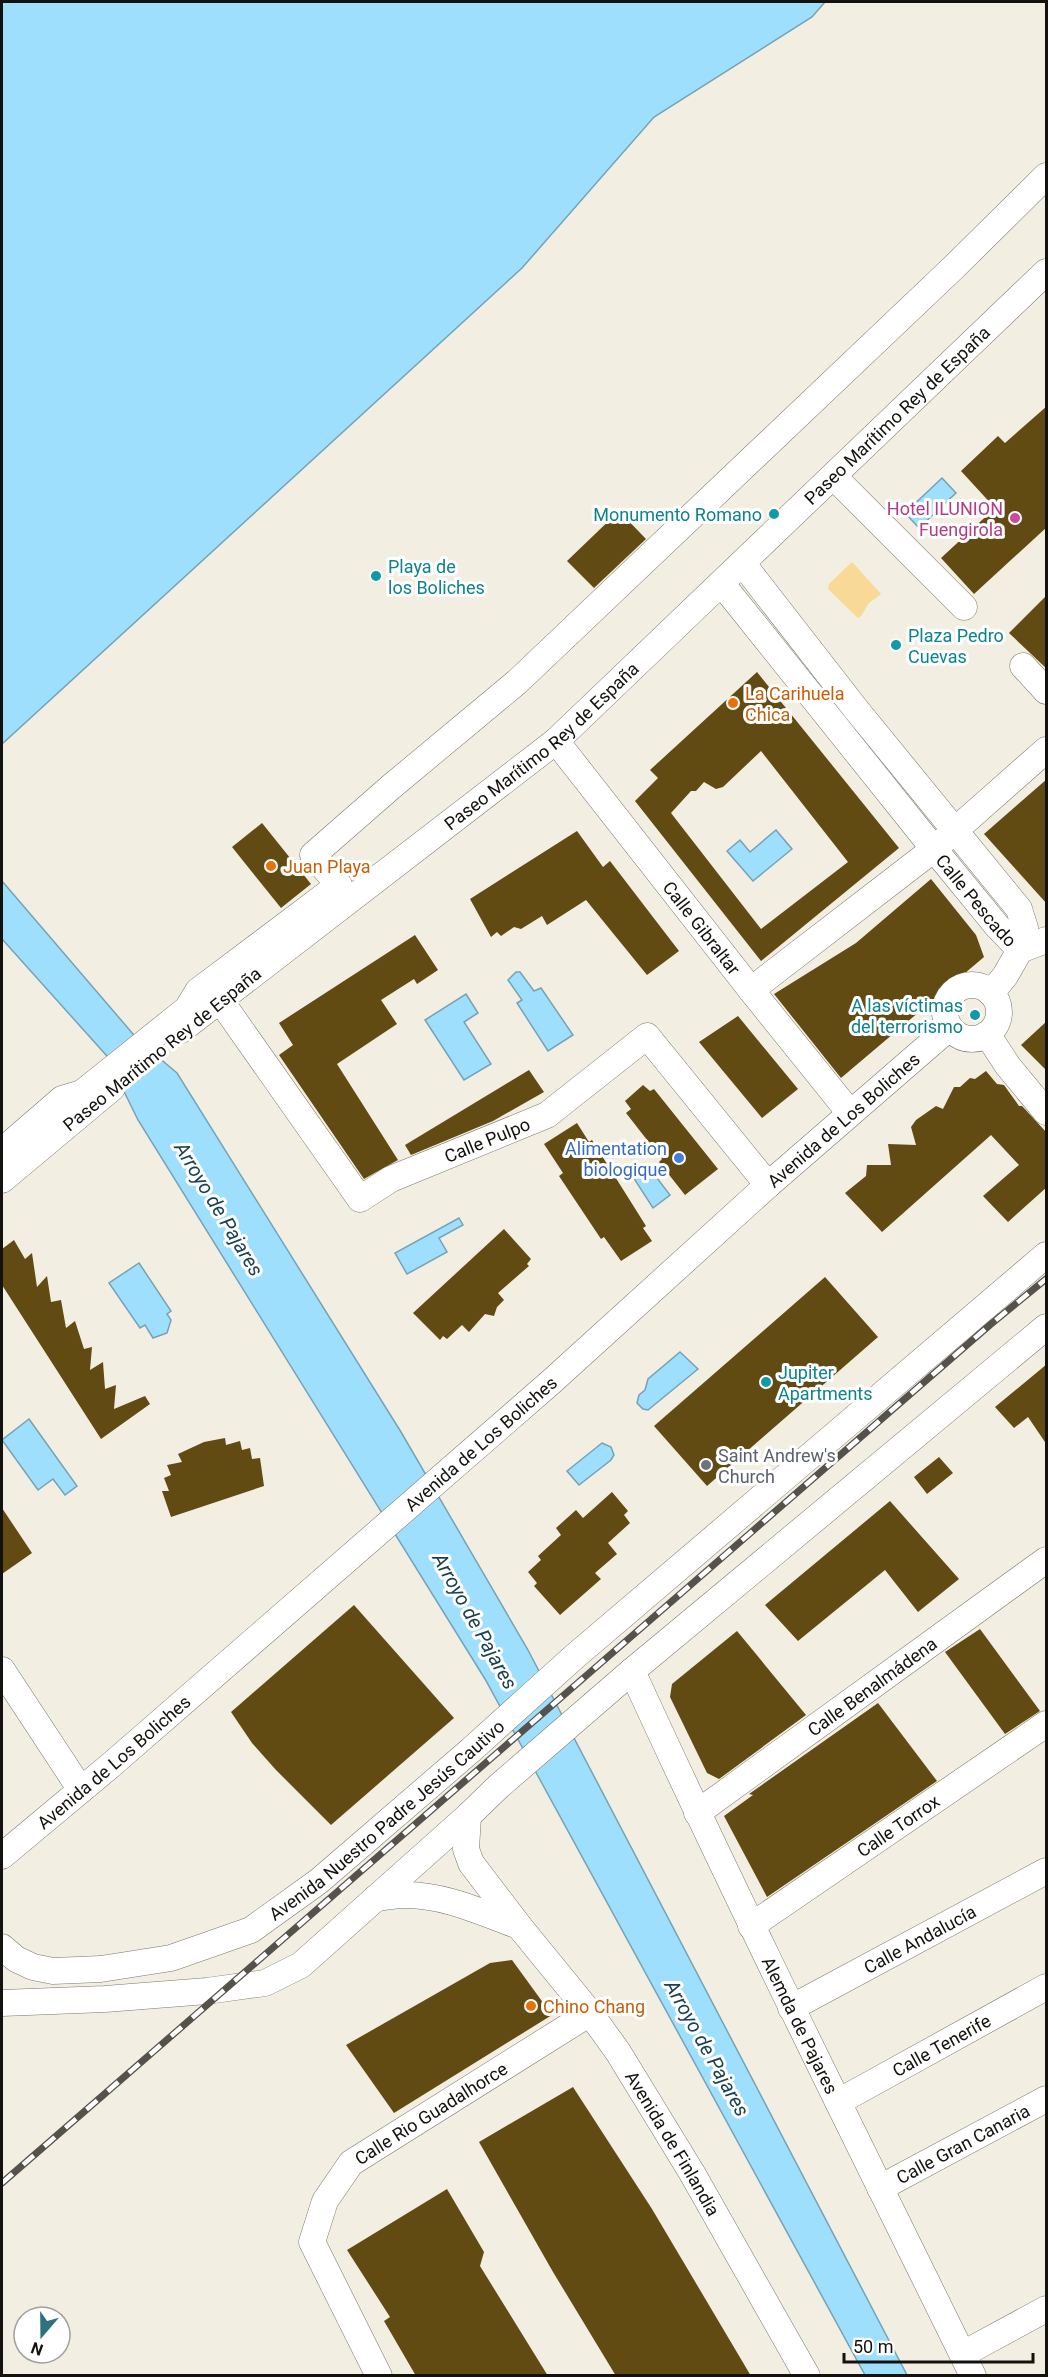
<svg xmlns="http://www.w3.org/2000/svg" width="1048" height="2377" font-family="Roboto,sans-serif">
	<rect width="100%" height="100%" fill="#f3eee2"/>
	<polygon fill="#f8d996" points="852,562 881,594 869,603 861,616 858,618 828,589 829,584"/>
	<g fill="#9fdffe" stroke="#75a2b6" stroke-width="1.5">
		<polygon points="2,2 825,2 812,17 654,117 522,268 2,744"/>
		<polygon points="942,478 956,493 919,528 905,513"/>
		<polygon points="776,830 792,849 753,881 727,851 740,840 750,852"/>
		<polygon points="2,881 139,1041 177,1073 401,1432 528,1650 907,2375 865,2375 485,1679 138,1120 106,1055 2,939"/>
		<polygon points="516,972 520,972 534,991 541,988 573,1035 548,1051 517,1003 522,1000 508,980"/>
		<polygon points="466,994 478,1013 464,1022 491,1064 464,1080 425,1020"/>
		<polygon points="647,1165 670,1195 653,1208 633,1177"/>
		<polygon points="459,1218 463,1225 439,1238 447,1252 407,1274 395,1253"/>
		<polygon points="139,1263 171,1311 167,1314 171,1320 167,1333 153,1338 145,1325 140,1328 109,1283"/>
		<polygon points="680,1352 698,1369 648,1410 643,1409 637,1403 639,1395 645,1390 648,1379"/>
		<polygon points="29,1419 77,1486 65,1495 53,1479 38,1490 2,1440"/>
		<polygon points="602,1443 611,1447 614,1455 611,1460 579,1485 567,1471"/>
	</g>
	<g fill="#614b12" fill-rule="evenodd">
		<polygon points="1047,406 1047,527 974,594 941,558 995,508 961,471 998,436 1005,443"/>
		<polygon points="619,511 646,539 594,588 567,561"/>
		<polygon points="1047,595 1047,669 1009,633"/>
		<path d="M 757,672 L 899,848 L 761,961 L 635,801 L 658,778 L 650,770 ZM 761,751 L 848,862 L 761,929 L 671,813 L 691,791 L 696,791 L 704,782 L 716,789 L 723,787 Z"/>
		<polygon points="1047,779 1047,904 984,834"/>
		<polygon points="262,823 311,884 281,908 232,847"/>
		<polygon points="577,831 603,867 610,861 679,951 647,975 586,900 547,925 542,916 521,929 514,927 501,936 497,932 491,937 470,899"/>
		<polygon points="931,879 976,935 984,957 841,1078 774,994 856,943"/>
		<polygon points="415,935 438,970 417,984 414,979 381,1000 397,1024 337,1064 398,1160 364,1179 279,1055 293,1045 279,1023"/>
		<polygon points="738,1016 798,1089 762,1118 699,1042"/>
		<polygon points="1047,1021 1047,1071 1021,1045"/>
		<polygon points="529,1070 544,1092 493,1121 411,1155 405,1145"/>
		<polygon points="986,1071 997,1084 1004,1085 1019,1106 1022,1106 1047,1133 1047,1187 1008,1222 983,1196 1019,1165 991,1135 882,1232 845,1193 866,1176 867,1165 891,1165 888,1144 916,1145 911,1127 916,1120 936,1106 943,1109 954,1087 960,1087 970,1078 975,1079"/>
		<polygon points="643,1085 650,1091 654,1089 718,1169 685,1195 659,1162 662,1159 626,1113 631,1109 625,1101"/>
		<polygon points="577,1123 589,1142 592,1140 646,1226 643,1228 652,1241 621,1261 604,1237 601,1239 559,1176 563,1173 544,1144"/>
		<polygon points="504,1229 531,1259 527,1264 529,1266 498,1293 504,1300 497,1307 494,1316 485,1314 469,1332 462,1325 447,1339 443,1336 440,1340 413,1313"/>
		<polygon points="14,1240 25,1259 32,1253 37,1287 47,1276 51,1302 61,1300 66,1328 75,1321 84,1349 92,1347 90,1370 103,1362 105,1389 116,1385 114,1409 145,1396 150,1404 101,1439 2,1285 2,1249"/>
		<polygon points="825,1277 878,1337 707,1486 654,1426"/>
		<polygon points="1047,1364 1047,1445 1028,1417 1014,1428 995,1407"/>
		<polygon points="225,1438 226,1445 240,1441 242,1450 250,1448 252,1459 260,1458 264,1486 171,1517 162,1491 169,1491 164,1478 171,1475 167,1465 182,1462 178,1454 204,1442"/>
		<polygon points="939,1457 953,1473 927,1494 914,1477"/>
		<polygon points="612,1492 628,1511 624,1515 630,1523 608,1543 617,1554 595,1573 601,1579 560,1615 534,1586 537,1583 528,1572 541,1560 538,1556 561,1535 556,1528 576,1510 583,1518"/>
		<polygon points="890,1501 959,1579 918,1612 885,1570 798,1641 765,1605"/>
		<polygon points="2,1508 32,1553 2,1574"/>
		<polygon points="354,1605 454,1718 331,1825 276,1770 252,1743 231,1712"/>
		<polygon points="980,1629 1040,1711 1005,1734 945,1652"/>
		<polygon points="737,1631 806,1715 719,1779 707,1773 670,1697 672,1684"/>
		<polygon points="878,1703 937,1781 767,1897 724,1816 753,1795 749,1794"/>
		<polygon points="512,1960 552,2015 394,2113 346,2045 490,1963"/>
		<polygon points="573,2087 652,2209 751,2376 616,2376 553,2272 479,2142"/>
		<polygon points="447,2189 484,2252 480,2266 548,2376 416,2376 384,2321 390,2317 347,2250"/>
	</g>
	<g fill="none" stroke-linecap="round" stroke-linejoin="round">
		<g stroke="#7b776c" stroke-width="27">
			<g id="minor">
				<polyline points="834,477 964,607"/>
				<polyline points="743,564 855,708 1019,909 1025,928 1020,950"/>
				<path id="s1" d="M 722,584 L 934,849 L 997,926 L 1020,950"/>
				<polyline points="1023,666 1046,691"/>
				<path id="s2" d="M 556,741 L 751,990 L 850,1113"/>
				<circle cx="972" cy="1012" r="27"/>
				<polyline points="751,990 934,849 1046,750"/>
				<polyline points="991,993 1005,976 1020,950 1046,940"/>
				<path id="s3" d="M 220,1000 L 360,1199 L 391,1179 L 547,1115 L 647,1036 L 768,1185"/>
				<path id="s4" d="M 181,1030 L 556,741 L 1046,272"/>
				<polyline points="987,1034 1008,1066 1046,1112"/>
				<polyline points="2,1151 62,1099 82,1093 187,1009 198,991 339,885 313,855 392,786 517,682 954,267 1046,176"/>
				<polyline points="2,1180 112,1088"/>
				<polyline points="2,1670 81,1790"/>
				<path id="s5" d="M 632,1671 C 741,1909 858,2142 973,2376"/>
				<path id="s6" d="M 697,1813 L 1046,1560"/>
				<path id="s7" d="M 468,1816 L 466,1849 L 471,1863 L 519,1926 L 590,2013 L 618,2052 L 692,2173 L 807,2376"/>
				<path id="s8" d="M 2,1856 L 111,1765 L 551,1382 L 768,1185 L 949,1028"/>
				<path d="M 376,1898 C 385,1897 395,1895 404,1895 C 443,1894 483,1913 519,1926"/>
				<path id="s9" d="M 751,1926 L 1046,1724"/>
				<path id="s10" d="M 2,1947 L 16,1959 L 33,1967 L 53,1971 L 101,1969 L 171,1958 L 251,1930 L 319,1881 L 471,1750 L 574,1657 L 1046,1255"/>
				<polyline points="2,2003 105,1999 207,1991 265,1983 301,1965 468,1816 499,1786 632,1671 1046,1327"/>
				<path id="s11" d="M 791,2008 L 1046,1871"/>
				<path id="s12" d="M 838,2102 L 1046,1987"/>
				<path id="s13" d="M 880,2188 L 1046,2099"/>
				<polyline points="963,2354 1046,2309"/>
				<path id="s14" d="M 379,2376 L 312,2242 L 325,2201 L 351,2163 L 590,2013"/>
			</g>
		</g>
		<use href="#minor" stroke="#fff" stroke-width="26"/>
		<g stroke="#55524c" stroke-width="7">
			<polyline id="rail" points="2,2183 991,1324 1046,1279"/>
		</g>
		<use href="#rail" stroke="#fff" stroke-width="4.5" stroke-dasharray="14" stroke-linecap="butt"/>
	</g>
	<g fill="#0f9aa8" stroke="#fff" stroke-width="2">
		<circle cx="774" cy="514" r="6"/>
		<circle cx="376" cy="576" r="6"/>
		<circle cx="896" cy="645" r="6"/>
		<circle cx="975" cy="1015" r="6"/>
		<circle cx="766" cy="1382" r="6"/>
	</g>
	<circle fill="#d1479c" stroke="#fff" stroke-width="2" cx="1015" cy="518" r="6"/>
	<g fill="#e8710a" stroke="#fff" stroke-width="2">
		<circle cx="733" cy="703" r="6"/>
		<circle cx="271" cy="866" r="6"/>
		<circle cx="531" cy="2006" r="6"/>
	</g>
	<circle fill="#3f7fe0" stroke="#fff" stroke-width="2" cx="679" cy="1158" r="6"/>
	<circle fill="#6b7280" stroke="#fff" stroke-width="2" cx="706" cy="1465" r="6"/>
	<g text-anchor="middle" dominant-baseline="central" stroke-width="6" stroke-linejoin="round" paint-order="stroke">
		<g font-size="18" fill="#14120e" stroke="#fff">
			<text stroke="none"><textPath href="#s4" startOffset="945">Paseo Marítimo Rey de España</textPath></text>
			<text stroke="none"><textPath href="#s4" startOffset="459">Paseo Marítimo Rey de España</textPath></text>
			<text stroke="none"><textPath href="#s1" startOffset="406">Calle Pescado</textPath></text>
			<text stroke="none"><textPath href="#s2" startOffset="237">Calle Gibraltar</textPath></text>
			<text transform="translate(162 1049) rotate(-39)">Paseo Marítimo Rey de España</text>
			<text stroke="none"><textPath href="#s8" startOffset="1118">Avenida de Los Boliches</textPath></text>
			<text stroke="none"><textPath href="#s3" startOffset="384">Calle Pulpo</textPath></text>
			<text stroke="none"><textPath href="#s8" startOffset="632">Avenida de Los Boliches</textPath></text>
			<text stroke="none"><textPath href="#s6" startOffset="216">Calle Benalmádena</textPath></text>
			<text stroke="none"><textPath href="#s8" startOffset="146">Avenida de Los Boliches</textPath></text>
			<text stroke="none"><textPath href="#s10" startOffset="436">Avenida Nuestro Padre Jesús Cautivo</textPath></text>
			<text stroke="none"><textPath href="#s9" startOffset="178">Calle Torrox</textPath></text>
			<text stroke="none"><textPath href="#s11" startOffset="146">Calle Andalucía</textPath></text>
			<text stroke="none"><textPath href="#s5" startOffset="392">Alemda de Pajares</textPath></text>
			<text stroke="none"><textPath href="#s12" startOffset="118">Calle Tenerife</textPath></text>
			<text stroke="none"><textPath href="#s14" startOffset="333">Calle Rio Guadalhorce</textPath></text>
			<text stroke="none"><textPath href="#s13" startOffset="94">Calle Gran Canaria</textPath></text>
			<text stroke="none"><textPath href="#s7" startOffset="394">Avenida de Finlandia</textPath></text>
		</g>
		<g font-size="18" fill="#b23c85" stroke="#fff" text-anchor="end">
			<text x="1003" y="508">Hotel ILUNION<tspan x="1003" dy="21">Fuengirola</tspan></text>
		</g>
		<g font-size="18" fill="#0d838f" stroke="#fff" text-anchor="start">
			<text x="762" y="514" text-anchor="end">Monumento Romano</text>
			<text x="388" y="566">Playa de<tspan x="388" dy="21">los Boliches</tspan></text>
			<text x="908" y="635">Plaza Pedro<tspan x="908" dy="21">Cuevas</tspan></text>
			<text x="963" y="1005" text-anchor="end">A las víctimas<tspan x="963" dy="21">del terrorismo</tspan></text>
			<text x="778" y="1372">Jupiter<tspan x="778" dy="21">Apartments</tspan></text>
		</g>
		<g font-size="18" fill="#c56008" stroke="#fff" text-anchor="start">
			<text x="745" y="693">La Carihuela<tspan x="745" dy="21">Chica</tspan></text>
			<text x="283" y="866">Juan Playa</text>
			<text x="543" y="2006">Chino Chang</text>
		</g>
		<g font-size="18" fill="#366cbe" stroke="#fff" text-anchor="end">
			<text x="667" y="1148">Alimentation<tspan x="667" dy="21">biologique</tspan></text>
		</g>
		<g font-size="18" fill="#5b616d" stroke="#fff" text-anchor="start">
			<text x="718" y="1455">Saint Andrew's<tspan x="718" dy="21">Church</tspan></text>
		</g>
		<g font-size="20" font-style="italic" fill="#1b4151" stroke="#fff">
			<text transform="translate(219 1209) rotate(59)">Arroyo de Pajares</text>
			<text transform="translate(475 1621) rotate(61)">Arroyo de Pajares</text>
			<text transform="translate(707 2048) rotate(61)">Arroyo de Pajares</text>
		</g>
	</g>
	<rect width="1048" height="2377" fill="none" stroke="#14120e" stroke-width="6"/>
	<g transform="translate(42 2335) rotate(200)"><circle r="28" fill="#ffffff" stroke="#a1a09f" stroke-width="1.5"/>
	<path d="M0-4.5L10 22L0 15L-10 22Z" fill="#2c737f"/>
	<text y="-9" font-size="16" font-weight="bold" text-anchor="middle" fill="#14120e">N</text>
	</g>
	<path d="M844 2353v9h189v-9" fill="none" stroke="#14120e" stroke-width="3"/>
	<text x="853" y="2353" font-size="18" fill="#14120e" stroke="#ffffff" stroke-width="4.5" paint-order="stroke">50 m</text>
</svg>
